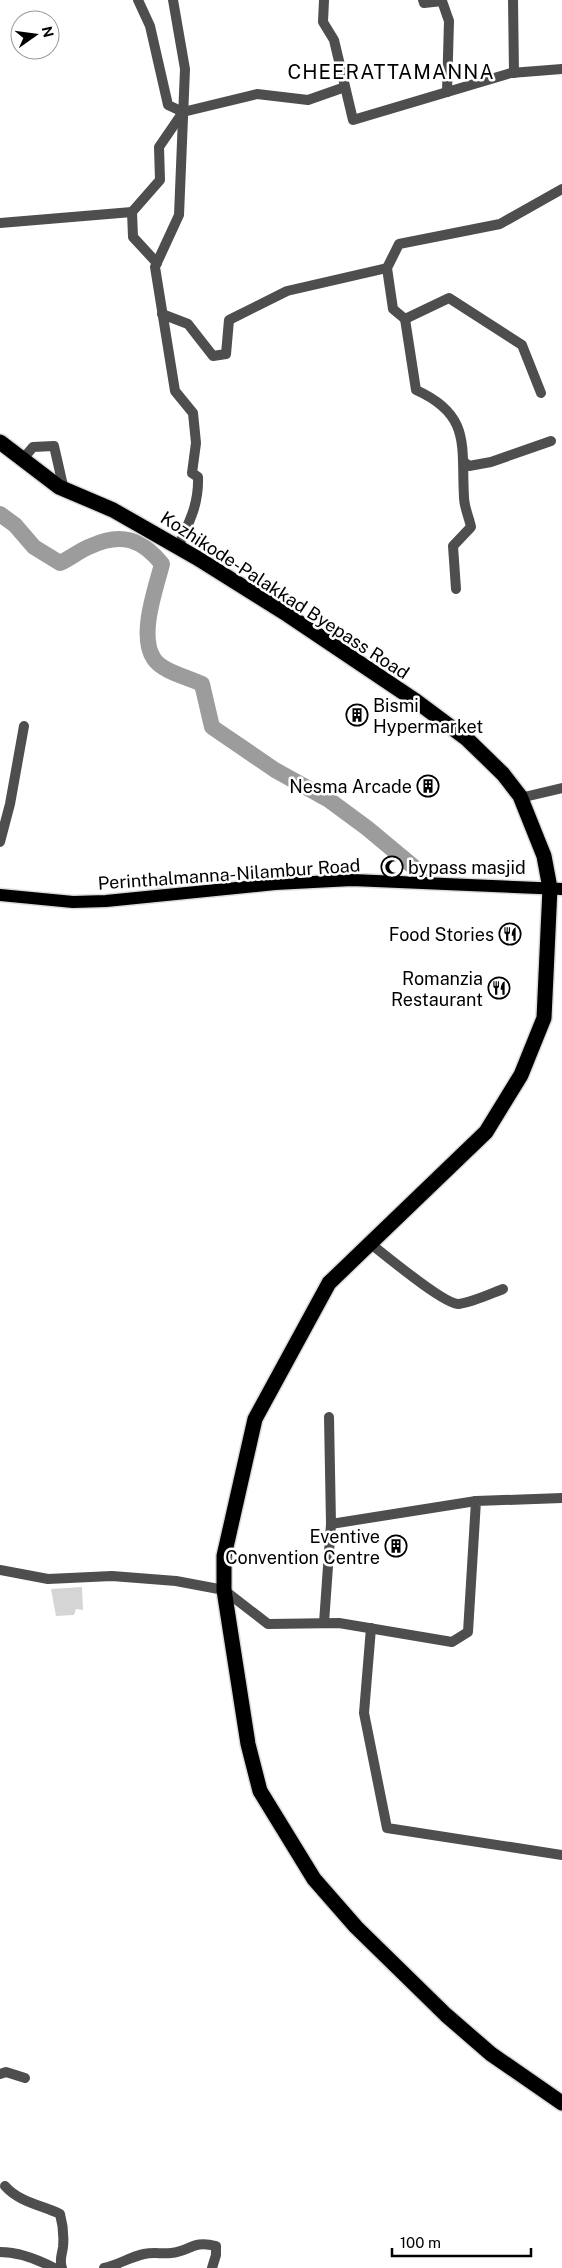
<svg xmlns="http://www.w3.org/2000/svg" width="562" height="2268" font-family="'Public Sans',sans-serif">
	<rect width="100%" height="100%" fill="#fff"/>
	<polygon fill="#d5d5d5" points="82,1587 83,1610 76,1609 74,1615 56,1616 51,1589"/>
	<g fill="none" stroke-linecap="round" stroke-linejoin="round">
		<path stroke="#9c9c9c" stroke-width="16" d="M 0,514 L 15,525 L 34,547 L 60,563 C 71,558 80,550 91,546 C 121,532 142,539 162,564 C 156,588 138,636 154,659 C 163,672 188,677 202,684 L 212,727 L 275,770 L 329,800 L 367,828 L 421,873"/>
		<g stroke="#dbdbdb" stroke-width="15">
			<polyline id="primary" points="0,895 73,902 106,901 275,884 352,880 562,889"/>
		</g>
		<g stroke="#dbdbdb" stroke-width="18">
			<polyline id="highway" points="0,442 59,487 113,510 197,558 288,615 416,701 467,739 503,774 520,796 544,856 550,888 544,1018 521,1075 486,1132 329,1283 255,1419 224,1556 224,1590 248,1744 260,1791 314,1879 356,1927 446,2015 491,2054 562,2103"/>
		</g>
		<g stroke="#4e4e4e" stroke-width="10">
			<polyline points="138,0 150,26 168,105 183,112"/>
			<path d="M 173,0 L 185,69 L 179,215 L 155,267 L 175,391 L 193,413 L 196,443 L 192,473 L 198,477 C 199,505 189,522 178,547"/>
			<polyline points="324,0 323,22 334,40 353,120 511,73 562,69"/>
			<polyline points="423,0 424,3 442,1 449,21 447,92"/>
			<polyline points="513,0 514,73"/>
			<polyline points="0,223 132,212"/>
			<polyline points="157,263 133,237 132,212 160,180 159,147 183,112 257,94 308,100 345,87"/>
			<polyline points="162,314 188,324 213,356 226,354 229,320 287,291 387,268"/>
			<path d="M 405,319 L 416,390 C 472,415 461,447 464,497 C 464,507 469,517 471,527 L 453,546 L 456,589"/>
			<polyline points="541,393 522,345 449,298 405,319 393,309 387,268 399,244 500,224 562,189"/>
			<polyline points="22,460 33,447 54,446 64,490"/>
			<polyline points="464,462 469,466 491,462 551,441"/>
			<polyline points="520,798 562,788"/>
			<polyline points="0,842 10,804 24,726"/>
			<path d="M 371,1244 C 385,1255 445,1305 459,1304 C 473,1302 490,1294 503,1289"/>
			<polyline points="331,1524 476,1501"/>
			<polyline points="0,1570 48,1579 112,1576 176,1581 224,1590 268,1624 339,1623 452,1642 468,1632 476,1501 562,1498"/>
			<polyline points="324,1623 331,1524 329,1417"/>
			<polyline points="371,1628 364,1713 387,1828 562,1855"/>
			<polyline points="0,2074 6,2072 25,2078"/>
			<path d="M 5,2186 C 19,2202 41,2205 60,2214 C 63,2225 64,2236 63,2247 C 62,2255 59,2260 62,2268"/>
			<path d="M 0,2252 C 20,2252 37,2259 54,2268"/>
			<path d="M 104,2268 C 118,2265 130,2257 144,2254 C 153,2252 162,2254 171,2253 C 191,2251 192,2240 216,2246 L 216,2255 L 212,2268"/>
		</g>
		<use href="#primary" stroke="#000" stroke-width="12"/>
		<use href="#highway" stroke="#000" stroke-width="15"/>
	</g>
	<defs>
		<g id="building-ring" transform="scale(1.125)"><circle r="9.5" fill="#fff" stroke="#000" stroke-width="1.5"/><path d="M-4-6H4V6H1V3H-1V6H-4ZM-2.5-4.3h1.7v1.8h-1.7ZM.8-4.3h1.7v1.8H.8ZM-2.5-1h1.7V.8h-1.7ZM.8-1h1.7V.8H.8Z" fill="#000"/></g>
		<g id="mosque-ring" transform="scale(1.125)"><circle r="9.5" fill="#fff" stroke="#000" stroke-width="1.5"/><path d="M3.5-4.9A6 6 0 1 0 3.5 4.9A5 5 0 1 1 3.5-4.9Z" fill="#000"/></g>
		<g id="restaurant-ring" transform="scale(1.125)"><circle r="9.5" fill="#fff" stroke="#000" stroke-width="1.5"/><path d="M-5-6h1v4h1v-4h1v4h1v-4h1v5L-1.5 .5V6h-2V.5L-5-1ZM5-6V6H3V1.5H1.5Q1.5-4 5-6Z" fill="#000"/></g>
	</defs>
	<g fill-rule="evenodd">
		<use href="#building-ring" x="357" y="715"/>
		<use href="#building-ring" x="428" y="786"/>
		<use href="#mosque-ring" x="392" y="867"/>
		<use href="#restaurant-ring" x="510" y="934"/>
		<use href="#restaurant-ring" x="499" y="988"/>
		<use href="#building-ring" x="396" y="1546"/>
	</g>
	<g text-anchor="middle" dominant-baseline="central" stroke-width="5" stroke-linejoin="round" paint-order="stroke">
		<g font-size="18" fill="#000" stroke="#fff">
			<text transform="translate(285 595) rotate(33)">Kozhikode-Palakkad Byepass Road</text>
			<text transform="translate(229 874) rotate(-4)">Perinthalmanna-Nilambur Road</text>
		</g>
		<g font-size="18" fill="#000" stroke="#fff" text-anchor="end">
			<text x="373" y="705" text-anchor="start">Bismi<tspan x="373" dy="21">Hypermarket</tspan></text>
			<text x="412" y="786">Nesma Arcade</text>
			<text x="408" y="867" text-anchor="start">bypass masjid</text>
			<text x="494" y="934">Food Stories</text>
			<text x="483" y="978">Romanzia<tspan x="483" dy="21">Restaurant</tspan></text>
			<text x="380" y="1536">Eventive<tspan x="380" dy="21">Convention Centre</tspan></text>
		</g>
		<g font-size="20" letter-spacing="1" fill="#000" stroke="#fff">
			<text x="391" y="72">CHEERATTAMANNA</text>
		</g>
	</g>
	<g transform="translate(35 35) rotate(76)"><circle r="24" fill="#ffffff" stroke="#999999"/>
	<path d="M0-4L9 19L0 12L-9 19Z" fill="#000000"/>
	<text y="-8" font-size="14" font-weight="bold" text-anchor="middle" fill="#000000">N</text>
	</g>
	<path d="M392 2248v8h139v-8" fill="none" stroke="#000000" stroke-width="2.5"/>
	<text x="400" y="2248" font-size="15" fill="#000000" stroke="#ffffff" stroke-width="4" paint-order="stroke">100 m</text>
</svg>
